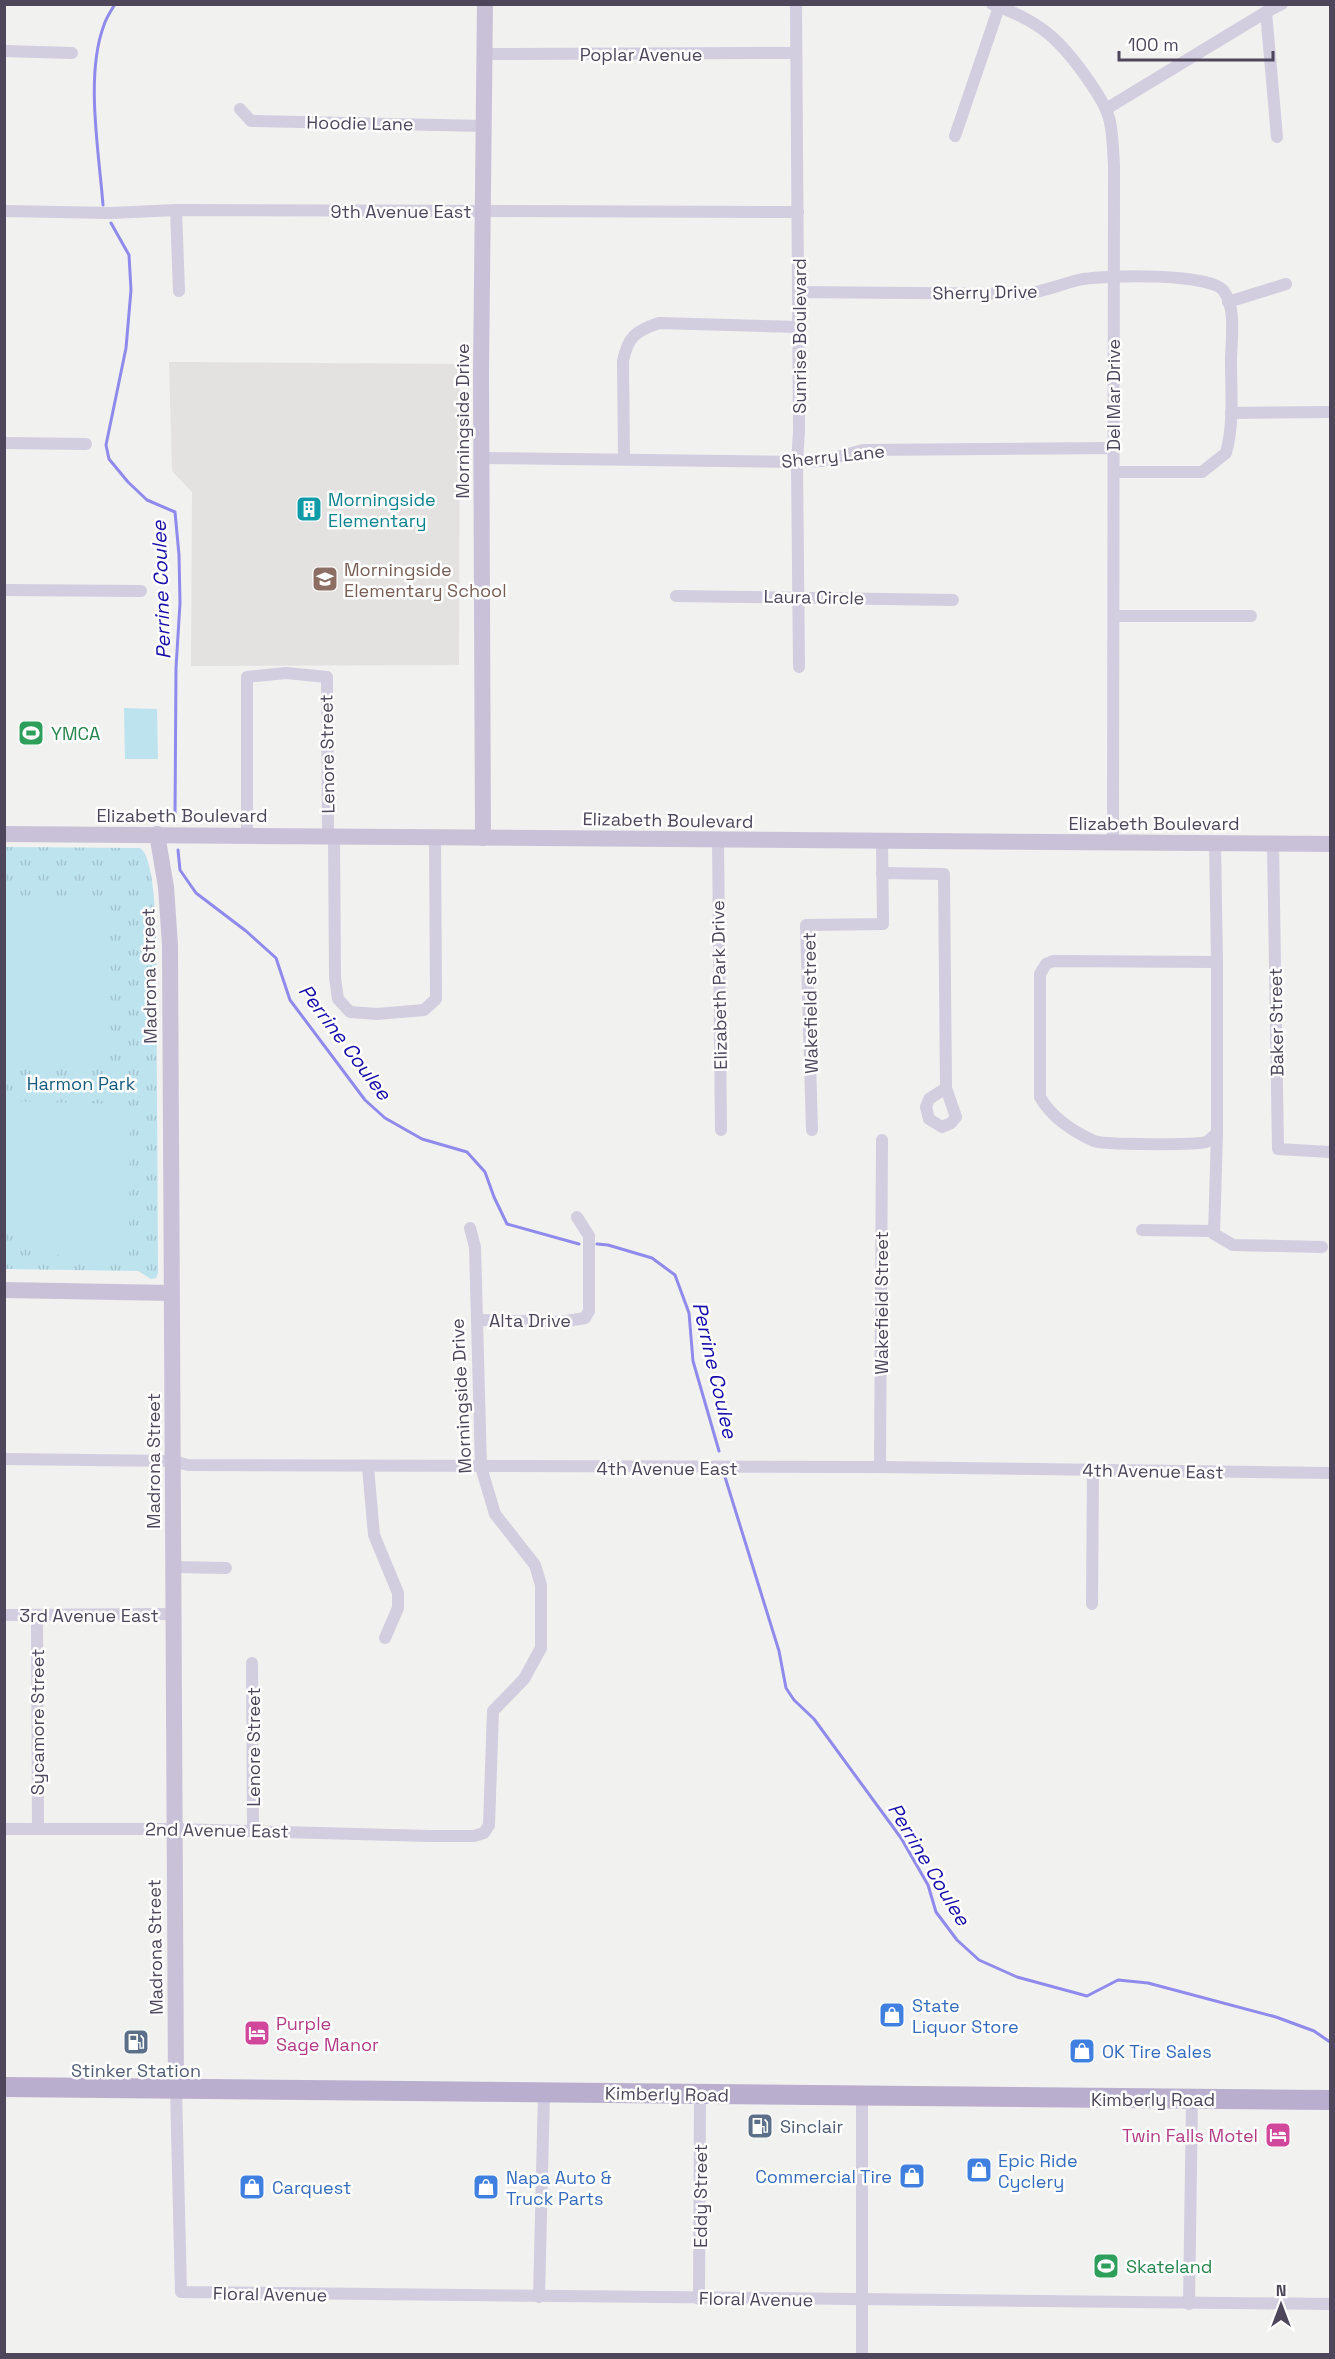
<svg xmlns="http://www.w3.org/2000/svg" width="1335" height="2359" font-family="'Space Grotesk',sans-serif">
	<defs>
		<pattern id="park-tufts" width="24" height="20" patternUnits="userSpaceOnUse" patternTransform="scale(1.5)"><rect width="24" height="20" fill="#bde3ef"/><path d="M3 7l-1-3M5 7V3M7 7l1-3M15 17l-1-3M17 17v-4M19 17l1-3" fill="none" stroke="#a4c4cf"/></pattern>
	</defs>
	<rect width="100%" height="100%" fill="#f1f1ef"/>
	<polygon fill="#e3e2e1" points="169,362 460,364 459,665 191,666 192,492 172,471"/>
	<path fill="url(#park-tufts)" d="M 5,847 L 140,848 C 153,855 155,912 156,928 L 158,1273 L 156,1278 L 151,1279 L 138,1271 L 5,1269 Z"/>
	<g fill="#bde3ef">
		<polygon points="124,708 157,709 158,759 125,759"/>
		<polygon points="5,896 95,896 109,911 107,1063 5,1061"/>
		<polygon points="4,1101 120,1104 130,1111 129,1261 71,1260 36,1246 5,1225"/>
	</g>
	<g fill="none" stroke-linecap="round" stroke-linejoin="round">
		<g stroke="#8f8aec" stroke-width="3">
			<path d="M 103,205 C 99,152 85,75 104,25 C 106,18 111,11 115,4"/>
			<polyline points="111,223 129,255 131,290 126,348 106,445 109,459 128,482 147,500 175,512 179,555 180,603 176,668 175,816"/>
			<polyline points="178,850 180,870 196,893 246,931 276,958 290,1000 365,1100 385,1118 422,1139 467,1152 485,1172 494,1197 507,1224 579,1244"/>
			<polyline points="597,1244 608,1245 652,1258 675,1275 689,1313 693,1361 719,1451"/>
			<polyline points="725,1477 779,1651 786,1688 794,1700 814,1719 901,1838 928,1885 936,1912 957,1940 979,1960 1017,1977 1087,1996 1118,1980 1148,1983 1276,2017 1314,2031 1330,2042"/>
		</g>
		<g stroke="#d2cddf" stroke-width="12">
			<polyline points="796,4 799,431 797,462 799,667"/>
			<path d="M 992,4 C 1040,21 1060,39 1089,81 C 1097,93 1107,107 1110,122 C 1113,136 1113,151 1114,165 L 1113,842"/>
			<polyline points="1266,12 1277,137"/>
			<polyline points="4,51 72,53"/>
			<polyline points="485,54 796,53"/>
			<polyline points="240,109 251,121 484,126"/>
			<polyline points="1106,109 1266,12 1282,4"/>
			<polyline points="955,136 999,7"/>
			<polyline points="176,210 179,291"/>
			<polyline points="4,211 111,213 176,210 798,212"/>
			<path d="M 798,292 L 1026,294 C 1046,291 1064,283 1083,279 C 1106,275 1209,273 1223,290 C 1237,308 1231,340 1231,361 C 1231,392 1234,424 1226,453 L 1202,472 L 1114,472"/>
			<polyline points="1228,302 1286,284"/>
			<polyline points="1231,413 1330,412"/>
			<polyline points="4,443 86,444"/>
			<polyline points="481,458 797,462 822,461 863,450 1112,448"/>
			<path d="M 624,459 L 623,361 C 628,337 635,331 659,323 L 798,327"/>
			<polyline points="4,590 141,591"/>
			<polyline points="676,596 953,600"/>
			<polyline points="1114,616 1251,616"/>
			<polyline points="247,835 247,677 286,673 327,677 328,836"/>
			<polyline points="334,836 335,978 338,999 350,1012 377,1014 424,1010 436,999 435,837"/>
			<polyline points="718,840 721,1130"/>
			<path d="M 1215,843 L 1217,962 L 1217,1133 C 1214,1135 1210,1140 1206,1142 C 1195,1145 1103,1145 1094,1141 C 1072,1131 1052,1118 1040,1097 L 1040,974 L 1046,964 L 1053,961 L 1217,962"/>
			<polyline points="1273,843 1278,1149 1330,1152"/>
			<polyline points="882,873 944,874 946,1088 956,1117 951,1123 942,1127 929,1119 926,1107 929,1099 946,1088"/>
			<polyline points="812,1130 806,925 883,924 882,841"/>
			<polyline points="1217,1133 1214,1234 1233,1245 1322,1247"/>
			<polyline points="1142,1230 1213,1231"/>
			<polyline points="477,1320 561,1322 585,1318 589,1311 589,1236 577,1217"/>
			<polyline points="4,1459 173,1461 188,1465 880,1467 1330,1473"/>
			<polyline points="368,1467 374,1535 398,1593 398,1608 385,1638"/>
			<polyline points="880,1467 882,1140"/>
			<polyline points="174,1567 226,1568"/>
			<polyline points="1092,1604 1093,1469"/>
			<polyline points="4,1615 173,1614"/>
			<polyline points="37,1615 38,1829"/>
			<polyline points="252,1663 253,1831"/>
			<polyline points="4,1829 173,1829 430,1836 474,1836 484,1833 489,1825 493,1711 524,1679 541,1648 541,1585 535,1565 495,1514 481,1467 475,1247 470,1228"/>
			<polyline points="176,2089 181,2292 1330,2304"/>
			<polyline points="539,2297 544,2093"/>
			<polyline points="699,2299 700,2094"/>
			<polyline points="1189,2304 1192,2099"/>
			<polyline points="862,2354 862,2096"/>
		</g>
		<g stroke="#c9c1d8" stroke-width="16">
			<polyline points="4,834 1330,844"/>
			<polyline points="157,834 166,887 170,945 176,2089"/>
			<polyline points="483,838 481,372 485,4"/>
			<polyline points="4,1290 171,1293"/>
		</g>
		<polyline stroke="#b9aece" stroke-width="20" points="4,2087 1330,2100"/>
	</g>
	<defs>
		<g id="building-square" transform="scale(1.35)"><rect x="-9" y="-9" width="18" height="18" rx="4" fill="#0f9aa8" stroke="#fff"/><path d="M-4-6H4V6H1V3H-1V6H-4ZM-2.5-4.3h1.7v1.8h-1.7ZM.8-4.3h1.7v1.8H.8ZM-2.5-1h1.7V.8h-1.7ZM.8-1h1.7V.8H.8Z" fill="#fff"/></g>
		<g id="school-square" transform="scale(1.35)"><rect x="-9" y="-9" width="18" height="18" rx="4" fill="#8d6e63" stroke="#fff"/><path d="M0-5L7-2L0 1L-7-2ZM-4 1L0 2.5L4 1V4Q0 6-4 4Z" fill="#fff"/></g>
		<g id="stadium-square" transform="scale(1.35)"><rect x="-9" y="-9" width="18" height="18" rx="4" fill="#2e9e5b" stroke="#fff"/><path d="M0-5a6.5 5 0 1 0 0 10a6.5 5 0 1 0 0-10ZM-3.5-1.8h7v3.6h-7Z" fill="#fff"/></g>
		<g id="shop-square" transform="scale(1.35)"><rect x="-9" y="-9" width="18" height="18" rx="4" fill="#3f7fe0" stroke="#fff"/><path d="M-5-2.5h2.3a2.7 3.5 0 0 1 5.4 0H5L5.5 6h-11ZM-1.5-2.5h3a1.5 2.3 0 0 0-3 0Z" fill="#fff"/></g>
		<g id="hotel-square" transform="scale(1.35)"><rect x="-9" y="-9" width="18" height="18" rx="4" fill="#d1479c" stroke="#fff"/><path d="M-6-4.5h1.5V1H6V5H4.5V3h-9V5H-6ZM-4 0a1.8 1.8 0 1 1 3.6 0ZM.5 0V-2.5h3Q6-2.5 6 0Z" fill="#fff"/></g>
		<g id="fuel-square" transform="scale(1.35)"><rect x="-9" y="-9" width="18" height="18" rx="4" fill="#5c6f8a" stroke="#fff"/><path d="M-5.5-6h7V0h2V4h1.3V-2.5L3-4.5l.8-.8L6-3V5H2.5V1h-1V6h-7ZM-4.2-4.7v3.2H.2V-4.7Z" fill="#fff"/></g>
	</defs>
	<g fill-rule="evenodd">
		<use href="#building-square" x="309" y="509"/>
		<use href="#school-square" x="325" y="579"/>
		<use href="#stadium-square" x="31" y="733"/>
		<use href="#shop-square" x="892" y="2015"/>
		<use href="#hotel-square" x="257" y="2033"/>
		<use href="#fuel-square" x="136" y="2042"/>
		<use href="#shop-square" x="1082" y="2051"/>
		<use href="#fuel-square" x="760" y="2126"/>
		<use href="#hotel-square" x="1278" y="2135"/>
		<use href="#shop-square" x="979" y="2170"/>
		<use href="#shop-square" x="912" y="2176"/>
		<use href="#shop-square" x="252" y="2187"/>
		<use href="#shop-square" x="486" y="2187"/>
		<use href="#stadium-square" x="1106" y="2266"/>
	</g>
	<g text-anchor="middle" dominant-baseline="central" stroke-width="5" stroke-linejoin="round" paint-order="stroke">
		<g font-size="18" fill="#4e475c" stroke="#fff">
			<text x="641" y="54">Poplar Avenue</text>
			<text transform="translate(360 123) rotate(1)">Hoodie Lane</text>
			<text x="401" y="211">9th Avenue East</text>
			<text transform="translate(985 292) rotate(-1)">Sherry Drive</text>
			<text transform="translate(799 336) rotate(-90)">Sunrise Boulevard</text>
			<text transform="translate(1113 395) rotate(-90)">Del Mar Drive</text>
			<text transform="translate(462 421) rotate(-90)">Morningside Drive</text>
			<text transform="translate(833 456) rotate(-6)">Sherry Lane</text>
			<text transform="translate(814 597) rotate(1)">Laura Circle</text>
			<text transform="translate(327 754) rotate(-91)">Lenore Street</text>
			<text x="182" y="815">Elizabeth Boulevard</text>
			<text transform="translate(668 820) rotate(1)">Elizabeth Boulevard</text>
			<text x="1154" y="823">Elizabeth Boulevard</text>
			<text transform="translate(149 976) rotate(-91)">Madrona Street</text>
			<text transform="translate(719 985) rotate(-91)">Elizabeth Park Drive</text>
			<text transform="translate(810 1003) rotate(-91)">Wakefield street</text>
			<text transform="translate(1276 1022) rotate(-91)">Baker Street</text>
			<text transform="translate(881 1303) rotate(-90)">Wakefield Street</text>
			<text x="530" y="1320">Alta Drive</text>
			<text transform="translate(461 1396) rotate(-93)">Morningside Drive</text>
			<text transform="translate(153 1461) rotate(-90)">Madrona Street</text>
			<text x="667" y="1468">4th Avenue East</text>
			<text transform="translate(1153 1471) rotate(1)">4th Avenue East</text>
			<text x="89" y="1615">3rd Avenue East</text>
			<text transform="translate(37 1722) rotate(-90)">Sycamore Street</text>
			<text transform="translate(253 1747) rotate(-90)">Lenore Street</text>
			<text transform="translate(217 1830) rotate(1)">2nd Avenue East</text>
			<text transform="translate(155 1947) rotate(-91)">Madrona Street</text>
			<text transform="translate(667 2094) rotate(1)">Kimberly Road</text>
			<text x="1153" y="2099">Kimberly Road</text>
			<text transform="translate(700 2196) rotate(-90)">Eddy Street</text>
			<text transform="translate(270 2294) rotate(1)">Floral Avenue</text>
			<text transform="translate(756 2299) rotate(1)">Floral Avenue</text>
		</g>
		<g font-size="18" fill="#0d838f" stroke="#fff" text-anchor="start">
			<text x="328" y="499">Morningside<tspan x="328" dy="21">Elementary</tspan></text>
		</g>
		<g font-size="18" fill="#785e54" stroke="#fff" text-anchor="start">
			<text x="344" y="569">Morningside<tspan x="344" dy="21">Elementary School</tspan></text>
		</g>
		<g font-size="18" fill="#27864d" stroke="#fff" text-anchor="start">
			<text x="51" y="733">YMCA</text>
			<text x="1126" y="2266">Skateland</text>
		</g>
		<g font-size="18" fill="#175b7e" stroke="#fff">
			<text x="81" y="1083">Harmon Park</text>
		</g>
		<g font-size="18" fill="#366cbe" stroke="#fff" text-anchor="start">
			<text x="912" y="2005">State<tspan x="912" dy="21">Liquor Store</tspan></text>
			<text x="1102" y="2051">OK Tire Sales</text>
			<text x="998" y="2160">Epic Ride<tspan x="998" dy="21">Cyclery</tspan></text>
			<text x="892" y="2176" text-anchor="end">Commercial Tire</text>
			<text x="506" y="2177">Napa Auto &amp;<tspan x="506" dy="21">Truck Parts</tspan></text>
			<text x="272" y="2187">Carquest</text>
		</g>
		<g font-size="18" fill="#b23c85" stroke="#fff" text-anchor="start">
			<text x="276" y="2023">Purple<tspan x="276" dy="21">Sage Manor</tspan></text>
			<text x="1258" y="2135" text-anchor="end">Twin Falls Motel</text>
		</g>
		<g font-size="18" fill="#4e5e75" stroke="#fff">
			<text x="136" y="2070">Stinker Station</text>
			<text x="780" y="2126" text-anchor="start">Sinclair</text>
		</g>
		<g font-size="20" font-style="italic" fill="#150caa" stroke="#fff">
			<text transform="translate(161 590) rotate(-92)">Perrine Coulee</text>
			<text transform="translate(345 1042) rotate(53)">Perrine Coulee</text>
			<text transform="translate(715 1370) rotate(77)">Perrine Coulee</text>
			<text transform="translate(929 1864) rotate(59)">Perrine Coulee</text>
		</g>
	</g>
	<rect width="1335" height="2359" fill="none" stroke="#4e475c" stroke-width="12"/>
	<g transform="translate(1281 2305)" stroke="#ffffff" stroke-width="4.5" paint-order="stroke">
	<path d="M0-4.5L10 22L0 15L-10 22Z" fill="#4e475c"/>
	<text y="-9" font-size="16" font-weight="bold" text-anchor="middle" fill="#4e475c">N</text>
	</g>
	<path d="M1119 51v9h154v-9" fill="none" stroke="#4e475c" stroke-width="3"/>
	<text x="1128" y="51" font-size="18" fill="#4e475c" stroke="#ffffff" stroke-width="4.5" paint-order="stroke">100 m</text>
</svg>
